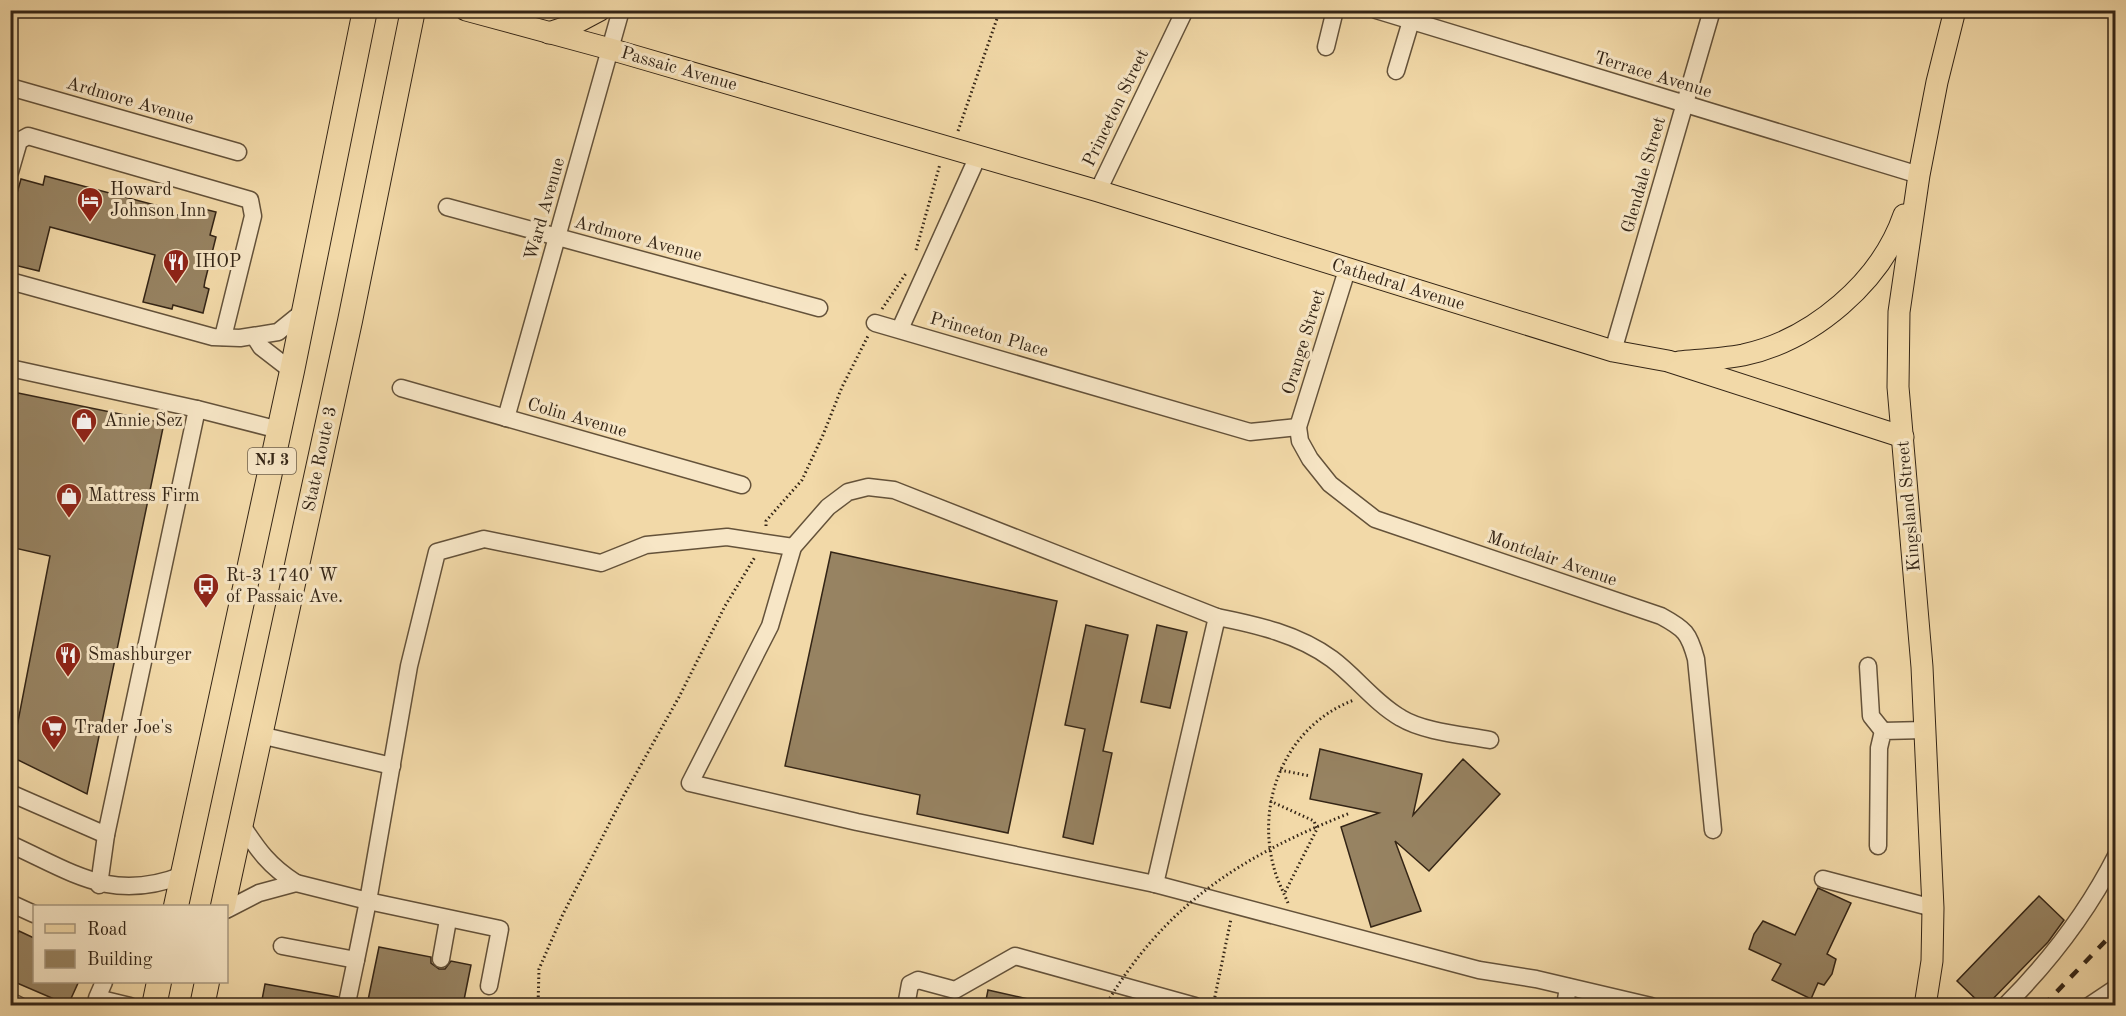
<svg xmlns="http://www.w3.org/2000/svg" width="2126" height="1016" font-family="'Old Standard TT',serif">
	<rect width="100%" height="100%" fill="#f2d9a8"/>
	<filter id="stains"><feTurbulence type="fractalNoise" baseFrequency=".00333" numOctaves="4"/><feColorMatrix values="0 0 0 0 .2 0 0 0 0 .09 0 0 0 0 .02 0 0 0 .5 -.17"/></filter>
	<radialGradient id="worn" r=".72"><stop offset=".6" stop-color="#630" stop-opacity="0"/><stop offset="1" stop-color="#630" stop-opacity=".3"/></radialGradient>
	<g fill="#978362" stroke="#342516" stroke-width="1.5">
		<polygon points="45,176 159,206 160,211 185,217 188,205 216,212 210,235 216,237 205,281 204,287 209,289 203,313 173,305 172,309 143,302 155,255 50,227 39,271 10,264 10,218 21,179 43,185"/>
		<polygon points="18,393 164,423 87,794 10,756 10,737 15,737 50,556 10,547 10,432"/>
		<polygon points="831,552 1057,601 1008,833 917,814 920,795 785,766"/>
		<polygon points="1086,625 1128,635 1103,751 1112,753 1093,844 1063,837 1085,729 1065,725"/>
		<polygon points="1157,625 1187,632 1170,708 1141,702"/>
		<polygon points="1320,749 1422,774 1413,815 1463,759 1500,794 1429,871 1395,841 1421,911 1371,927 1341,827 1379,813 1310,799"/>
		<polygon points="1818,888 1851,903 1827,954 1836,959 1832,974 1824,985 1818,983 1811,999 1772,980 1781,964 1749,949 1754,934 1763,921 1795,935"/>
		<polygon points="2039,896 2064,920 2048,942 1987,1005 1982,1005 1957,981"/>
		<polygon points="19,931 34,938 34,981 79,981 68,1005 10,980 10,949"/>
		<polygon points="379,947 431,957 431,963 439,969 445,969 451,961 471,965 463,1005 367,1005"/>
		<polygon points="265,984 338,997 341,1005 261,1005"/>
		<polygon points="988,990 1033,1000 1032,1005 985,1005"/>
	</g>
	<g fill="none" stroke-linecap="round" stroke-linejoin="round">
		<g stroke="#64523a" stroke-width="19">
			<g id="minor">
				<polyline points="1376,10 1919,175"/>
				<polyline points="1326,47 1335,10"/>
				<polyline points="1396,71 1411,21"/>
				<polyline points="10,87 238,152"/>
				<polyline points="10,172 19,141 28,136 250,200 253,216 223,337"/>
				<polyline points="1098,191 1185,10"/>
				<polyline points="447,207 819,308"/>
				<path d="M 1347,270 L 1298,427 L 1300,441 L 1310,459 L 1330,484 L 1375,519 L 1661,616 C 1685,629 1689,633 1696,659 L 1713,830"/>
				<polyline points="10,281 213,337 240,338 278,332 304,311"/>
				<polyline points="875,323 1250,432 1298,427"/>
				<polyline points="900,329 978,156"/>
				<polyline points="254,336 261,347 292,371"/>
				<polyline points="1613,351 1712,10"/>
				<polyline points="10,368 197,409 106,835 10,793"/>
				<polyline points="401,388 742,485"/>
				<polyline points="197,409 279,430"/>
				<polyline points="506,418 621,10"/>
				<polyline points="1217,617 894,490 868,487 848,492 828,507 793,547 770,626 690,783 857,822 1155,884 1479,970 1536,979 1651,1006"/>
				<polyline points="1868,666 1871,716 1883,731"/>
				<polyline points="260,735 392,766"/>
				<path d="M 10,844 C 74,873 112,903 183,875"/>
				<polyline points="1878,846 1879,748 1883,731 1925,730"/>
				<polyline points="1823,879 1933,908"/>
				<polyline points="296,883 368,901 409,666 437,552 484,539 601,563 646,545 727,537 793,547"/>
				<path d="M 1155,884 L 1217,617 C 1257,625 1298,634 1332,659 C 1356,677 1375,703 1401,718 C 1424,732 1464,735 1490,740"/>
				<polyline points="99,885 106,835"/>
				<polyline points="10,903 34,914"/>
				<path d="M 226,910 L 259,893 L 296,883 C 269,866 258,850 241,824"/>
				<polyline points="282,946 356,960 368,901 500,929 489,986"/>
				<polyline points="441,959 448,920"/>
				<polyline points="104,982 97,998 130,1006"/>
				<polyline points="348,998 356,960"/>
				<polyline points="10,1001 20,1006"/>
				<polyline points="906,1006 910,984 918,980 955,990 1015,956 1195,1006"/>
				<polyline points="1565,1006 1568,987"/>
				<path d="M 2005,1006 C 2050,961 2087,913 2116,856"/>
				<polyline points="2089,1006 2116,988"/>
			</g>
		</g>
		<g stroke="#342516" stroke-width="23">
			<g id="major">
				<polyline points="466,10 610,49 1098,191 1613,351 1668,361 1903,437"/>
				<polyline points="549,33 570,26 600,10"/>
				<path d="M 1679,362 C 1700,360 1722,359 1743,355 C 1813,340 1881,282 1904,215"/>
				<polyline points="1925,1006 1932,961 1933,908 1922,667 1898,387 1899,312 1919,175 1937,82 1955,10"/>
			</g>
		</g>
		<g stroke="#342516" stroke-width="26">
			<g id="highway">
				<polyline points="176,906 292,371 365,10"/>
				<polyline points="223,906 350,321 413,10"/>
				<polyline points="154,1006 159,982"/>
				<polyline points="202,1006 207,982"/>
			</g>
		</g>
		<g stroke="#342516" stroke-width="3" stroke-dasharray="1.5 3" stroke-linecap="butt">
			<polyline points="958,131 1000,10"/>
			<polyline points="916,250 940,164"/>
			<polyline points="882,309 907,272"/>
			<polyline points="766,526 766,521 802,480 823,435 842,387 868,336"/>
			<polyline points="1280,770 1310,776"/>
			<polyline points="1270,801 1314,821 1317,829 1284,894"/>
			<path d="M 1288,903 C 1283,891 1277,880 1274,868 C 1255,800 1287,725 1354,700"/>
			<polyline points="538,1006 539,969 563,914 624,795 679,697 725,606 755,557"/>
			<polyline points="1213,1006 1231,919"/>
		</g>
		<use href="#minor" stroke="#f7e6c6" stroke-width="16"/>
		<use href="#major" stroke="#f2d9a8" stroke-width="21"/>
		<use href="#highway" stroke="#f2d9a8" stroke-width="24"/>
		<polyline stroke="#342516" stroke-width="4.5" stroke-dasharray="10 10" stroke-linecap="butt" points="2043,1006 2116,930"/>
		<path stroke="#342516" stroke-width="3" stroke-dasharray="1.5 3" stroke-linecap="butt" d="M 1105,1006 C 1166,903 1242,856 1350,813"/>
	</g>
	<defs>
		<g id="hotel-pin" transform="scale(1.35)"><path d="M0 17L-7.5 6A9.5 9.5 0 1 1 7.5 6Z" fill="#8f2418" stroke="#f7e6c6"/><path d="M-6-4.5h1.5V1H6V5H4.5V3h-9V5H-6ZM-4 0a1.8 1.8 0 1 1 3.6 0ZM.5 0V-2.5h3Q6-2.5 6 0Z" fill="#fff"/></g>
		<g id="restaurant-pin" transform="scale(1.35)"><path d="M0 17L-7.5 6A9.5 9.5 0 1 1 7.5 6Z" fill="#8f2418" stroke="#f7e6c6"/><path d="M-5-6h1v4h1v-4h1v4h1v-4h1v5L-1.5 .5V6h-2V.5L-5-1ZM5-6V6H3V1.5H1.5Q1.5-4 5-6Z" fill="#fff"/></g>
		<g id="shop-pin" transform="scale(1.35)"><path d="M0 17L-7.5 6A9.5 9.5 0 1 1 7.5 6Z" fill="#8f2418" stroke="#f7e6c6"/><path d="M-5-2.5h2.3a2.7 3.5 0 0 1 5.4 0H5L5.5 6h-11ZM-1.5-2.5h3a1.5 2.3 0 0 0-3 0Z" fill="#fff"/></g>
		<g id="bus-pin" transform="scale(1.35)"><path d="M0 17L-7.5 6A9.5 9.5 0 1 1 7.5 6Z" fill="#8f2418" stroke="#f7e6c6"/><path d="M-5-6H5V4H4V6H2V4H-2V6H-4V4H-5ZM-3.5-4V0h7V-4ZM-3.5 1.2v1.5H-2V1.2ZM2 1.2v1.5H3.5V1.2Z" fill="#fff"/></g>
		<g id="supermarket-pin" transform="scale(1.35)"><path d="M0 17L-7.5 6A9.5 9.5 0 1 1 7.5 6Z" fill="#8f2418" stroke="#f7e6c6"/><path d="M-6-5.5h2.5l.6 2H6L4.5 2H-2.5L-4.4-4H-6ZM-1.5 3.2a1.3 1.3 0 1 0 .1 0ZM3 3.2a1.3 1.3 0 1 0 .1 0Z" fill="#fff"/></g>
	</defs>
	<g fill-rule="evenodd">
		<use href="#hotel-pin" x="90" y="200"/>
		<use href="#restaurant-pin" x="176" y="262"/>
		<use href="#shop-pin" x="84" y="421"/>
		<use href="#shop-pin" x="69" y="496"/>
		<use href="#bus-pin" x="206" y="586"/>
		<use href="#restaurant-pin" x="68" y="655"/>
		<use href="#supermarket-pin" x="54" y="728"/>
	</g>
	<g text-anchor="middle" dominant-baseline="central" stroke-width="6" stroke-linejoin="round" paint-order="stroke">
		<rect fill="#f7e6c6" stroke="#6e5f4b" stroke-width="1.5" x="248" y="448" width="48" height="26" rx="4.5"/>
		<g font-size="16" font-weight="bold" fill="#342516">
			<text x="272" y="461">NJ 3</text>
		</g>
		<g font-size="18" fill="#342516" stroke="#f7e6c6">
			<text transform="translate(679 69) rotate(16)">Passaic Avenue</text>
			<text transform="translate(1653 75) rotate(17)">Terrace Avenue</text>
			<text transform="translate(130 101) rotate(16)">Ardmore Avenue</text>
			<text transform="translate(1116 108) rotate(-64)">Princeton Street</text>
			<text transform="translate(1644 175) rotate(-74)">Glendale Street</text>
			<text transform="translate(545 209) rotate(-74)">Ward Avenue</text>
			<text transform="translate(638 239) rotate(15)">Ardmore Avenue</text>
			<text transform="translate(1398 285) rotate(17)">Cathedral Avenue</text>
			<text transform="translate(989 335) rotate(16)">Princeton Place</text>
			<text transform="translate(1304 342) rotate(-73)">Orange Street</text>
			<text transform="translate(577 418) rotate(16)">Colin Avenue</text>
			<text transform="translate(320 459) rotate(-78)">State Route 3</text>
			<text transform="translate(1909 506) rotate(-95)">Kingsland Street</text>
			<text transform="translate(1552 559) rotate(19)">Montclair Avenue</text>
		</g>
		<g font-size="18" fill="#342516" stroke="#f7e6c6" text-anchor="start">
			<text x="110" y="190">Howard<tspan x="110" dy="21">Johnson Inn</tspan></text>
			<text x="195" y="262">IHOP</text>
			<text x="104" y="421">Annie Sez</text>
			<text x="88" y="496">Mattress Firm</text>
			<text x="226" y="576">Rt-3 1740' W<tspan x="226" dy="21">of Passaic Ave.</tspan></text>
			<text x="88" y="655">Smashburger</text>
			<text x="74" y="728">Trader Joe's</text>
		</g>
	</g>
	<rect width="2126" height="1016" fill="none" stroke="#f2d9a8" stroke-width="36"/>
	<rect x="12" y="12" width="2102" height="992" fill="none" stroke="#342516" stroke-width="3"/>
	<rect x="18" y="18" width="2090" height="980" fill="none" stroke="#342516" stroke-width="1.5"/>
	<rect x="33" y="905" width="195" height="78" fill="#f7e6c6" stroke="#a99980" stroke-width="1.5"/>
	<rect x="45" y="924" width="30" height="9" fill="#f2d9a8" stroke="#a99980" stroke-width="1.5"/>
	<text x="87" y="935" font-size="18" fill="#342516">Road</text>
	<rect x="45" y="950" width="30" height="18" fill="#978362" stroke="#a99980" stroke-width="1.5"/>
	<text x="87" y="965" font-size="18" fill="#342516">Building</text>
	<rect width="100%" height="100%" filter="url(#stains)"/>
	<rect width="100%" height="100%" fill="url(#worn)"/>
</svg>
